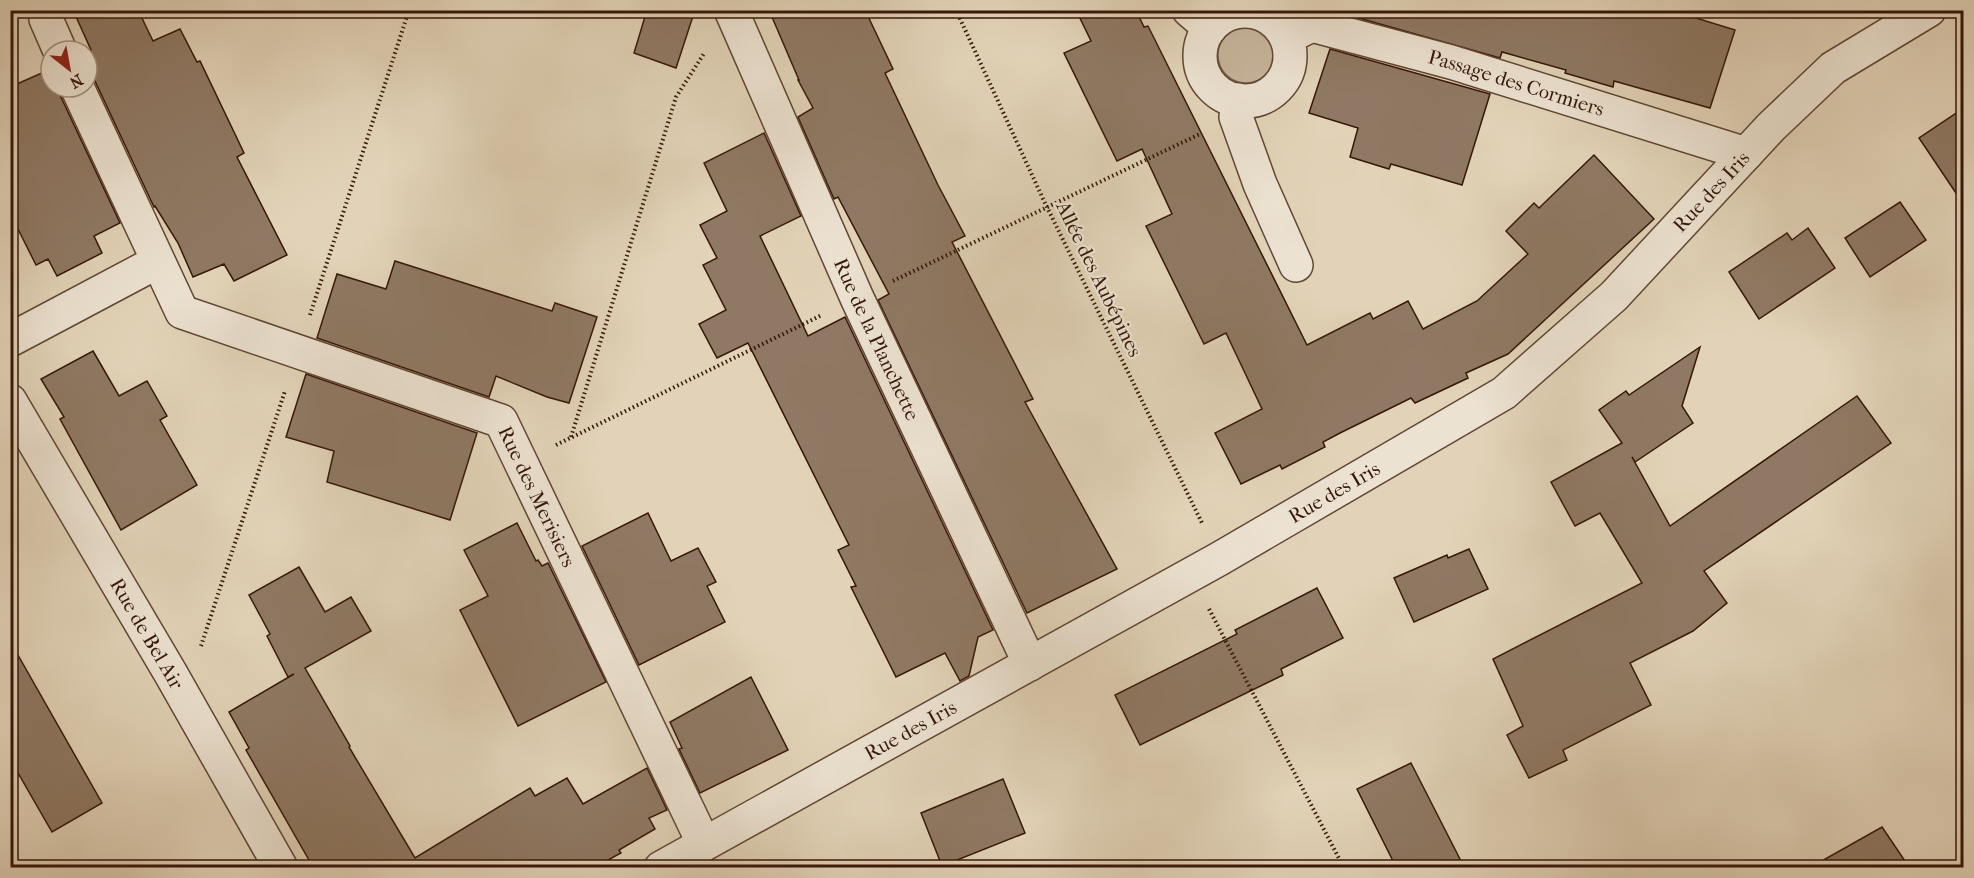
<svg xmlns="http://www.w3.org/2000/svg" width="1974" height="878" font-family="'IM FELL French Canon',serif">
	<rect width="100%" height="100%" fill="#e2d3b8"/>
	<filter id="stains"><feTurbulence type="fractalNoise" baseFrequency=".00333" numOctaves="4"/><feColorMatrix values="0 0 0 0 .2 0 0 0 0 .09 0 0 0 0 .02 0 0 0 .5 -.17"/></filter>
	<radialGradient id="worn" r=".72"><stop offset=".6" stop-color="#630" stop-opacity="0"/><stop offset="1" stop-color="#630" stop-opacity=".3"/></radialGradient>
	<circle fill="#c5b39a" stroke="#7e6552" stroke-width="1.5" cx="1246" cy="55" r="28"/>
	<g fill="#8f7964" stroke="#361709" stroke-width="1.5">
		<polygon points="73,10 138,10 153,41 180,29 197,62 200,61 244,153 237,157 287,255 234,281 224,264 193,277 178,243 155,206 154,207 94,79 87,71 87,52 91,50"/>
		<polygon points="647,10 695,10 676,68 634,53"/>
		<polygon points="769,10 865,10 893,69 885,73 938,185 965,236 952,242 1033,399 1025,402 1117,569 1027,613 878,300 889,294 838,197 834,199 798,117 813,108 798,80 799,80"/>
		<polygon points="1076,10 1136,10 1144,27 1148,26 1307,345 1370,313 1373,319 1408,301 1423,329 1477,301 1528,254 1506,231 1534,203 1539,208 1594,155 1654,219 1508,354 1466,373 1468,378 1415,403 1411,398 1340,433 1323,442 1325,447 1282,469 1280,465 1241,484 1215,433 1262,409 1226,333 1204,344 1146,226 1172,214 1142,149 1117,161 1064,53 1091,41"/>
		<polygon points="1342,10 1670,10 1735,30 1710,108 1614,81 1613,87 1565,73 1566,70 1502,52 1500,58 1341,13"/>
		<polygon points="1330,49 1490,94 1462,185 1391,164 1389,169 1350,157 1358,128 1309,113"/>
		<polygon points="51,69 51,87 59,87 60,95 120,223 94,236 102,253 57,276 48,259 36,265 10,213 10,87"/>
		<polygon points="1964,108 1964,205 1919,138"/>
		<polygon points="764,133 801,216 760,236 808,336 845,317 993,630 978,637 969,676 960,681 945,653 896,677 851,587 856,586 838,550 849,545 748,343 717,358 699,324 726,310 703,265 717,258 700,225 727,211 704,163"/>
		<polygon points="1900,202 1926,240 1870,277 1845,238"/>
		<polygon points="1808,228 1835,268 1759,319 1729,272 1787,233 1792,240"/>
		<polygon points="395,261 552,311 555,303 597,317 569,403 547,397 496,376 489,397 317,338 337,274 386,289"/>
		<polygon points="1700,347 1682,406 1693,423 1635,462 1632,457 1670,526 1857,396 1891,443 1704,571 1727,603 1693,631 1630,663 1651,705 1563,750 1567,760 1529,778 1507,735 1523,726 1493,659 1642,583 1600,513 1575,526 1551,482 1622,443 1599,410 1626,391 1629,395"/>
		<polygon points="93,351 119,396 147,381 167,416 160,420 197,485 121,530 60,419 64,417 41,379"/>
		<polygon points="306,374 477,433 450,520 327,482 334,451 286,437"/>
		<polygon points="648,513 671,561 698,548 716,582 707,586 725,622 639,665 582,546"/>
		<polygon points="517,523 536,561 538,560 542,566 548,563 606,682 518,726 460,610 488,596 464,550"/>
		<polygon points="1469,549 1488,589 1414,622 1394,578 1447,555 1448,558"/>
		<polygon points="299,567 325,612 351,597 371,631 305,668 350,746 349,747 415,858 530,788 535,796 567,778 583,804 647,768 667,810 649,818 655,829 619,850 621,853 595,867 313,867 246,750 249,748 229,712 294,674 288,677 267,636 270,634 249,595"/>
		<polygon points="1317,588 1343,638 1281,669 1283,675 1140,745 1115,695 1237,634 1235,630"/>
		<polygon points="10,641 102,803 52,832 10,759"/>
		<polygon points="751,677 788,750 700,793 679,749 682,748 670,722"/>
		<polygon points="1411,763 1464,867 1396,867 1357,789"/>
		<polygon points="1003,779 1025,833 942,866 921,813"/>
		<polygon points="1882,827 1909,867 1811,867"/>
	</g>
	<g fill="none" stroke-linecap="round" stroke-linejoin="round">
		<g stroke="#614635" stroke-width="36">
			<g id="minor">
				<polyline points="49,10 46,19 60,51"/>
				<path id="s1" d="M 731,10 L 857,298 L 1030,664"/>
				<polyline points="1189,10 1210,28"/>
				<circle cx="1245" cy="56" r="45"/>
				<path id="s2" d="M 1287,37 L 1312,25 L 1451,62 L 1746,154"/>
				<path id="s3" d="M 77,87 L 182,312 L 501,421 L 704,844"/>
				<polyline points="1238,100 1236,117 1260,184 1296,265"/>
				<polyline points="10,340 157,262"/>
				<path id="s4" d="M 10,401 L 171,674 L 281,868"/>
				<path id="s5" d="M 661,868 L 1219,559 L 1504,393 L 1614,296 L 1771,127 L 1833,68 L 1929,10"/>
			</g>
		</g>
		<g stroke="#361709" stroke-width="4" stroke-dasharray="1.5 3" stroke-linecap="butt">
			<polyline points="956,10 1044,201 1202,523"/>
			<polyline points="893,281 1200,134"/>
			<polyline points="310,315 409,10"/>
			<polyline points="571,437 676,97 705,52"/>
			<polyline points="556,445 822,315"/>
			<polyline points="1209,609 1344,868"/>
			<polyline points="201,646 285,391"/>
		</g>
		<use href="#minor" stroke="#ece2d1" stroke-width="33"/>
	</g>
	<g text-anchor="middle" dominant-baseline="central" stroke-width="4.5" stroke-linejoin="round" paint-order="stroke">
		<g font-size="20" fill="#361709" stroke="#ece2d1">
			<text stroke="none"><textPath href="#s2" startOffset="240">Passage des Cormiers</textPath></text>
			<text stroke="none"><textPath href="#s5" startOffset="1257">Rue des Iris</textPath></text>
			<text transform="translate(1099 279) rotate(64)">Allée des Aubépines</text>
			<text stroke="none"><textPath href="#s1" startOffset="360">Rue de la Planchette</textPath></text>
			<text stroke="none"><textPath href="#s5" startOffset="771">Rue des Iris</textPath></text>
			<text stroke="none"><textPath href="#s3" startOffset="669">Rue des Merisiers</textPath></text>
			<text stroke="none"><textPath href="#s4" startOffset="270">Rue de Bel Air</textPath></text>
			<text stroke="none"><textPath href="#s5" startOffset="285">Rue des Iris</textPath></text>
		</g>
	</g>
	<rect width="1974" height="878" fill="none" stroke="#e2d3b8" stroke-width="36"/>
	<rect x="12" y="12" width="1950" height="854" fill="none" stroke="#361709" stroke-width="3"/>
	<rect x="18" y="18" width="1938" height="842" fill="none" stroke="#361709" stroke-width="1.5"/>
	<g transform="translate(69 69) rotate(149)"><circle r="28" fill="#ece2d1" stroke="#a39181" stroke-width="1.5"/>
	<path d="M0-4.5L10 22L0 15L-10 22Z" fill="#8f2418"/>
	<text y="-9" font-size="16" font-weight="bold" text-anchor="middle" fill="#361709">N</text>
	</g>
	<rect width="100%" height="100%" filter="url(#stains)"/>
	<rect width="100%" height="100%" fill="url(#worn)"/>
</svg>
